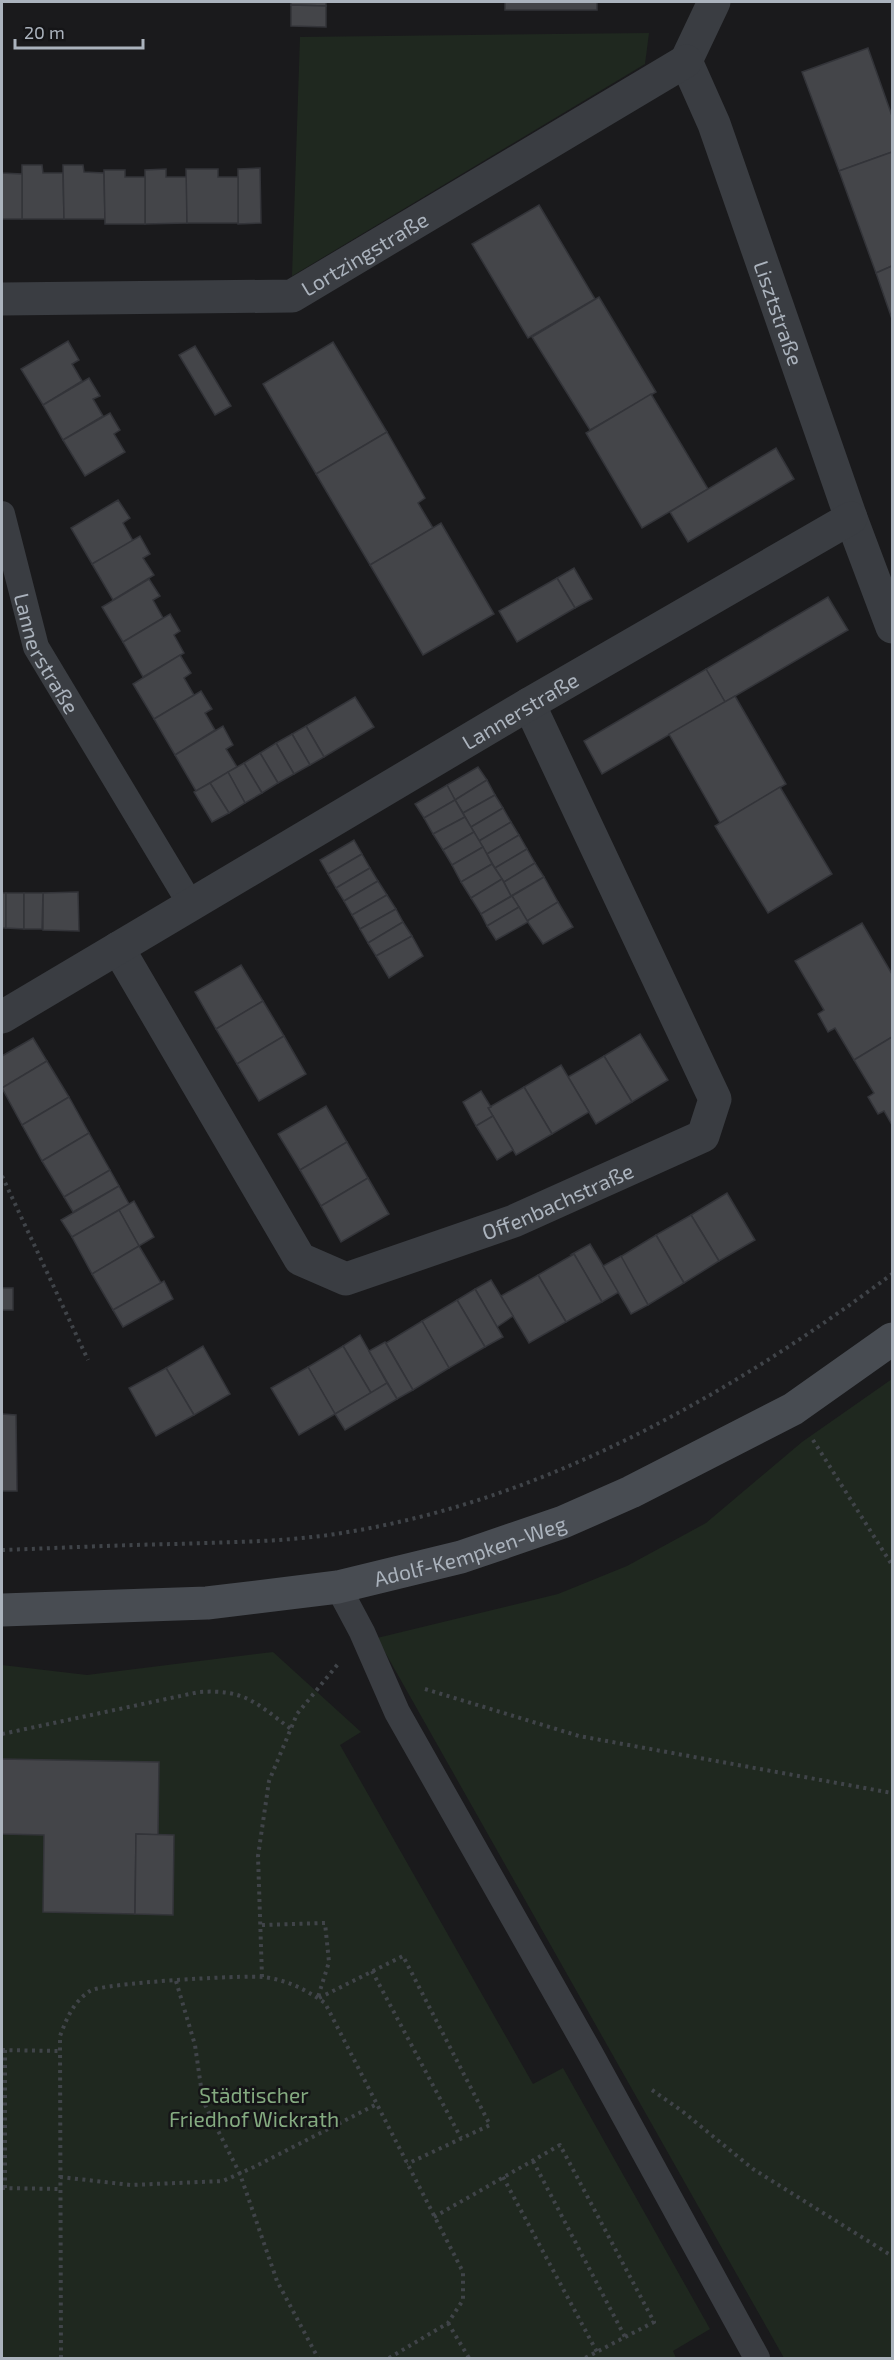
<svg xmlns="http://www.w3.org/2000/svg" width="894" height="2360" font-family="'Exo 2',sans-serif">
	<rect width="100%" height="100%" fill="#1a1a1c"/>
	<g fill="#1f281f">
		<polygon points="649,33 645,64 292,276 300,37"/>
		<polygon points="892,1379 892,2358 784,2358 377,1638 558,1594 627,1566 706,1523 802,1442"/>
		<polygon points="273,1652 361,1732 340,1745 533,2084 563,2068 710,2329 673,2351 676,2358 2,2358 2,1665 87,1675"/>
	</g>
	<g fill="#444549" stroke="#333439" stroke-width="1.5">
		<polygon points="291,2 326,2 326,6 291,5"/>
		<rect x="505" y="2" width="92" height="8"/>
		<polygon points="291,5 326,6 326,27 291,26"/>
		<polygon points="868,48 892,116 892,152 839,171 802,72"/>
		<polygon points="892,152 892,266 876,273 839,171"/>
		<polygon points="22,165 42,165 43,173 63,173 64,219 22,219"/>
		<polygon points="63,165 83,165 84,172 104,173 105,219 64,219"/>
		<polygon points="260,168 261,223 238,224 238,169"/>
		<polygon points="166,169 166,177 187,177 187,223 145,224 145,170"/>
		<polygon points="186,169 218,169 218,177 238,177 238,223 187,223"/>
		<polygon points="104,170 125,170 125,177 145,177 145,224 105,224"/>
		<polygon points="2,171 2,173 22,174 22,219 2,219"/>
		<polygon points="539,205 595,299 528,338 472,244"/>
		<polygon points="892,266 892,319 876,273"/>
		<polygon points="599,297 656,392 590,430 532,337"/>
		<polygon points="68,341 79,360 72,364 82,381 43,405 21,369"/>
		<polygon points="333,342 387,432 316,474 263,384"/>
		<polygon points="195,346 231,406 215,415 179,355"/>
		<polygon points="89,378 100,396 93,399 103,416 63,440 43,405"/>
		<polygon points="651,394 708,489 642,528 586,433"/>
		<polygon points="110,413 120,430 114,434 125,452 85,476 63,440"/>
		<polygon points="387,432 425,498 418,503 433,528 370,565 316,474"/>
		<polygon points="776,448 794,479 688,542 670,512"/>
		<polygon points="118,500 130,518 123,523 133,541 92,564 71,528"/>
		<polygon points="441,523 494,614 423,655 370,565"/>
		<polygon points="140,536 150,554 143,558 154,575 113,600 92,564"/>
		<polygon points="574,568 592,599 575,608 557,578"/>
		<polygon points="557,578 575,608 517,642 499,611"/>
		<polygon points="149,579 160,596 153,600 163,618 123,642 102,607"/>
		<polygon points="828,597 848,630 725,702 706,669"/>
		<polygon points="170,614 180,631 174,635 184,653 143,677 123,642"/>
		<polygon points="180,655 191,673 184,678 194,695 154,719 133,684"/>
		<polygon points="706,669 725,702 602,774 584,741"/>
		<polygon points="201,691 212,709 205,713 215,730 175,755 154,719"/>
		<polygon points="735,696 786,784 720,823 669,734"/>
		<polygon points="355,697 374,727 324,757 306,726"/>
		<polygon points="223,726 233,745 226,749 237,767 196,791 175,755"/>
		<polygon points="306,726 324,757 310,765 292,734"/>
		<polygon points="292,734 310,765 294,774 276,743"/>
		<polygon points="276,743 294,774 278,783 260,753"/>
		<polygon points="260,753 278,783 262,793 244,763"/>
		<polygon points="244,763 262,793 245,803 228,772"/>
		<polygon points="478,767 487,780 455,800 447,785"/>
		<polygon points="228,772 245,803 229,813 210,783"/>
		<polygon points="487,780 495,795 463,813 455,800"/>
		<polygon points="210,783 229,813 212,822 194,792"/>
		<polygon points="447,785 455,800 424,818 415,804"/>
		<polygon points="780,787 832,874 768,913 715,826"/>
		<polygon points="495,795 503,808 471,827 463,813"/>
		<polygon points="455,800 465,817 433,834 424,818"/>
		<polygon points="503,808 511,822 479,841 471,827"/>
		<polygon points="465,817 474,832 443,850 433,834"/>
		<polygon points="511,822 519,835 487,854 479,841"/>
		<polygon points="474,832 483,847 452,865 443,850"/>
		<polygon points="519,835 527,849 495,868 487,854"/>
		<polygon points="354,840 362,854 328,874 320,860"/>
		<polygon points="483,847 492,864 461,882 452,865"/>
		<polygon points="527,849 535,863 504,882 495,868"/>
		<polygon points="362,854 370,868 336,888 328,874"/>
		<polygon points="535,863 544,877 511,896 504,882"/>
		<polygon points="492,864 502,879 471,898 461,882"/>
		<polygon points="370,868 378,881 344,901 336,888"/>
		<polygon points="544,877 558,902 527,921 512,896"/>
		<polygon points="502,879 511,896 481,914 471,898"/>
		<polygon points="378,881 387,895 352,915 344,901"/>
		<polygon points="78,892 79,931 43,930 43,893"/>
		<rect x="2" y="893" width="4" height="35"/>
		<polygon points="6,893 24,893 24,929 6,928"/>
		<polygon points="24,893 43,893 42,929 24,929"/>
		<polygon points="387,895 396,909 360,929 352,915"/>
		<polygon points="512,896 519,907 487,926 481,914"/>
		<polygon points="558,902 573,927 543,944 527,921"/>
		<polygon points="519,907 528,922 496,940 487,926"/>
		<polygon points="396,909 403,922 368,943 360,929"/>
		<polygon points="403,922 412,936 376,956 368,943"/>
		<polygon points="862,923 892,974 892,1037 854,1060 835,1028 828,1032 818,1014 824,1010 795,961"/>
		<polygon points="412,936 423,956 389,978 376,956"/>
		<polygon points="241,965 263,1001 216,1029 195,992"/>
		<polygon points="263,1001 284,1036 237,1064 216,1029"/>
		<polygon points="640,1034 668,1080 632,1102 604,1056"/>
		<polygon points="284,1036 306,1074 259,1101 237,1064"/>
		<polygon points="892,1037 892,1125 884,1111 878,1114 868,1097 874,1093 854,1060"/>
		<polygon points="33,1038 47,1061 2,1088 2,1056"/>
		<polygon points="604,1056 632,1102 596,1124 568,1077"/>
		<polygon points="47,1061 69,1097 22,1125 2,1088"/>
		<polygon points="561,1065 589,1112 552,1134 524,1087"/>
		<polygon points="524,1087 552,1134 516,1155 488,1108"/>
		<polygon points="481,1091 491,1107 488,1108 493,1116 476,1126 463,1102"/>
		<polygon points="69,1097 89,1133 42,1161 22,1125"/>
		<polygon points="326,1106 347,1142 300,1170 278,1134"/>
		<polygon points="493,1116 513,1150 497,1160 476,1126"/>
		<polygon points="89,1133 110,1170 64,1197 42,1161"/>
		<polygon points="347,1142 368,1178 321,1206 300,1170"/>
		<polygon points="110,1170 119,1186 73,1212 64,1197"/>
		<polygon points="368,1178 389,1214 341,1242 321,1206"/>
		<polygon points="119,1186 129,1204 72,1237 61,1220"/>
		<polygon points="727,1193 755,1240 719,1261 691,1215"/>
		<polygon points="134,1201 154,1237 139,1246 119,1210"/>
		<polygon points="119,1210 139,1246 92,1274 72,1237"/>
		<polygon points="691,1215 719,1261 684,1283 656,1235"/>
		<polygon points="656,1235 684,1283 648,1305 620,1257"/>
		<polygon points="590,1244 619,1292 602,1302 574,1254 572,1254"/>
		<polygon points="139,1246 161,1283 113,1310 92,1274"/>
		<polygon points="574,1254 602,1302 566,1322 538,1275"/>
		<polygon points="621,1256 648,1305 631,1314 603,1266"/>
		<polygon points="538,1275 566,1322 529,1343 501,1296"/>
		<polygon points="491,1280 513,1316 497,1327 475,1289"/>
		<polygon points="164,1281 173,1299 123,1327 113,1310"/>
		<rect x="2" y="1288" width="11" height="22"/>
		<polygon points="475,1289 503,1337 485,1347 457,1300"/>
		<polygon points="457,1300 485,1347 449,1368 422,1321"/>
		<polygon points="422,1321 449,1368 413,1390 386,1343"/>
		<polygon points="360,1335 387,1383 371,1393 343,1346"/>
		<polygon points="385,1342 413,1390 397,1399 369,1351"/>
		<polygon points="203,1346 230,1394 194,1415 166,1368"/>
		<polygon points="343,1346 371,1393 335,1414 308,1367"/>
		<polygon points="308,1367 335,1414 299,1435 271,1388"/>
		<polygon points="166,1368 194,1415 156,1436 129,1388"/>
		<polygon points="387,1383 397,1399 345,1430 335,1414"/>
		<polygon points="2,1414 16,1415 17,1491 2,1491"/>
		<polygon points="2,1759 159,1762 158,1835 136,1834 135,1914 43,1912 44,1835 2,1834"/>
		<polygon points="136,1834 174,1835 173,1915 135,1914"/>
	</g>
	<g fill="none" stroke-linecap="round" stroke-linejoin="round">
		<g stroke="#404449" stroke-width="4" stroke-dasharray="3 4.5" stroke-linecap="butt">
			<polyline points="2,1176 88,1360"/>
			<polyline points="813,1440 892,1565"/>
			<path d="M 2,1550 C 59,1548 117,1545 174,1544 C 230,1542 287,1542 342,1533 C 544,1501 730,1395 892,1274"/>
			<polyline points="425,1689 579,1736 892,1793"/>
			<path d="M 2,1734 L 199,1692 C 245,1689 256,1703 291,1729"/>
			<polyline points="262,1925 325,1923 329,1962 318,1997"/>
			<polyline points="372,1971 461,2138"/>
			<polyline points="262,1977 258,1856 269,1781 297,1714 338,1664"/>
			<polyline points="176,1981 195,2045 203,2101 240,2174 277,2281 318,2358"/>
			<polyline points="319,1998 403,1956 490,2125 407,2164"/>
			<polyline points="2,2050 60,2051"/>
			<polyline points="652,2090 682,2111 753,2169 892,2256"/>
			<polyline points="533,2161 625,2337"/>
			<polyline points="60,2177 131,2185 223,2181 254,2167 377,2104"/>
			<polyline points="503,2177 597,2352"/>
			<polyline points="2,2188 60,2189"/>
			<polyline points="5,2188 5,2050"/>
			<polyline points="434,2217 560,2145 654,2322 585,2358"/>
			<polyline points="448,2323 469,2358"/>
			<path d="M 61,2358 L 60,2036 C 67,2018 73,2002 90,1991 C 102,1983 242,1975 263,1977 C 287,1980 305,1989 325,2003 L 463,2272 L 463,2300 L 448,2323 L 389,2358"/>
		</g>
		<g stroke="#3a3d42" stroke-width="26">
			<path id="s1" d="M 2,514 L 36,647 L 191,905"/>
			<polyline points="338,1587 362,1632 397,1712 590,2053 757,2358"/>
		</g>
		<g stroke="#3a3d42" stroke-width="33">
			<path id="s2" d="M 714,2 L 686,61 L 714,124 L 851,518 L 892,627"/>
			<path id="s3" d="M 2,299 L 292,296 L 686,61"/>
			<path id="s4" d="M 118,948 L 300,1259 L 346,1279 L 514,1221 L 703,1136 L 715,1099 L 529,704"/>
			<path id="s5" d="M 2,1017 L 529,704 L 851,518"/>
		</g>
		<path stroke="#484c52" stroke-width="33" id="s6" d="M 2,1610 L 207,1603 L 338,1587 L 461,1557 L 563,1522 L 631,1492 L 793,1409 L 892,1339"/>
	</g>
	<g text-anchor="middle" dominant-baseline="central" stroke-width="5" stroke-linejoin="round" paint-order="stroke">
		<g font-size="21" fill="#abb3bd" stroke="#151517">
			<text stroke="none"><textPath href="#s3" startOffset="374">Lortzingstraße</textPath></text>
			<text stroke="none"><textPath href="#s2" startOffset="334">Lisztstraße</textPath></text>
			<text stroke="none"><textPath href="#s1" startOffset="147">Lannerstraße</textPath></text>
			<text stroke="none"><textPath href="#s5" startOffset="602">Lannerstraße</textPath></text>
			<text stroke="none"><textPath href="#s4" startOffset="636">Offenbachstraße</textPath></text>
			<text stroke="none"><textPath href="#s6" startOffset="474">Adolf-Kempken-Weg</textPath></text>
		</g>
		<g font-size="21" fill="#84aa80" stroke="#151517">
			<text x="254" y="2094">Städtischer<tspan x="254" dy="24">Friedhof Wickrath</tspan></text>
		</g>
	</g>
	<rect width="894" height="2360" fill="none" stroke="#abb3bd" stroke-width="6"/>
	<path d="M15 39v9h128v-9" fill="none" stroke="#abb3bd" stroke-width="3"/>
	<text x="24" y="39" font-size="18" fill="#abb3bd" stroke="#151517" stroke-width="4.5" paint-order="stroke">20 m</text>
</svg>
